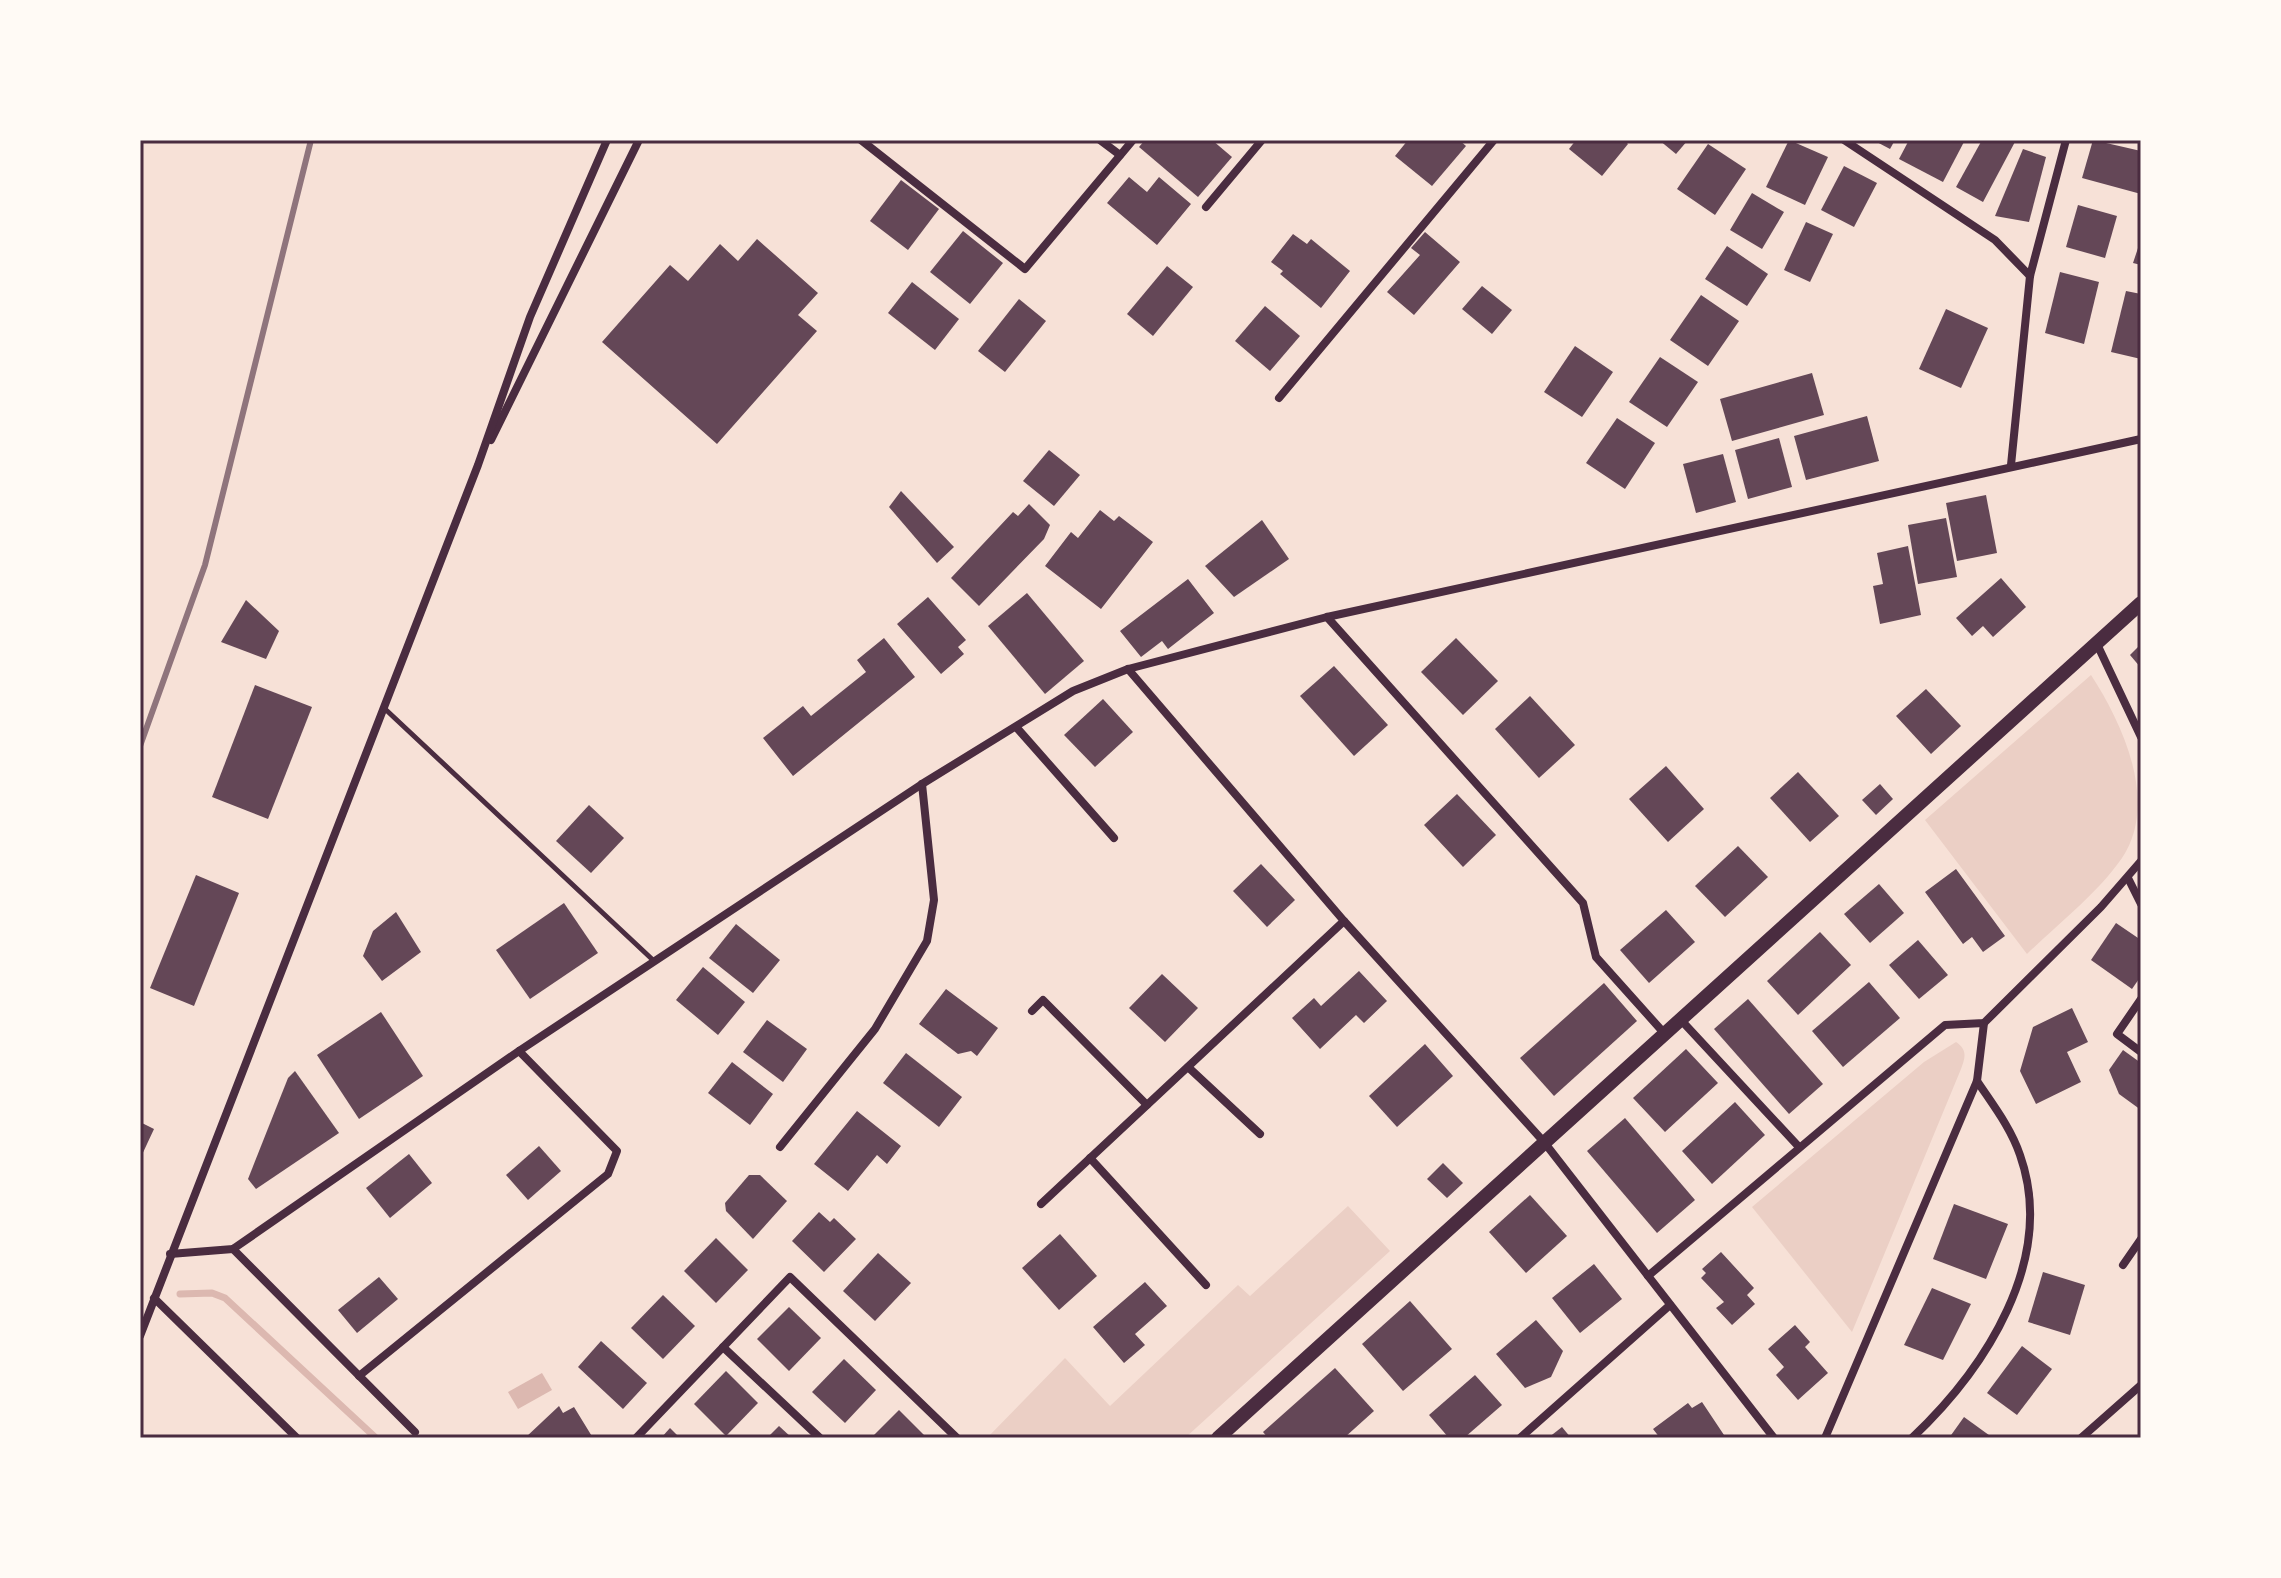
<svg xmlns="http://www.w3.org/2000/svg" width="2281" height="1578" font-family="'PT Sans',sans-serif">
	<rect width="100%" height="100%" fill="#f7e1d7"/>
	<g fill="#ebcfc5">
		<path d="M 2091,675 C 2123,724 2159,803 2122,858 C 2097,894 2058,924 2027,954 L 1925,820 Z"/>
		<path d="M 1956,1042 C 1968,1050 1965,1058 1961,1069 L 1852,1332 L 1752,1207 L 1924,1062 Z"/>
		<polygon points="1348,1206 1390,1251 1185,1438 987,1438 1065,1358 1110,1406 1238,1285 1250,1296"/>
	</g>
	<polygon fill="#dcb8b0" points="542,1373 552,1390 518,1409 508,1392"/>
	<g fill="none" stroke-linecap="round" stroke-linejoin="round">
		<polyline stroke="#dcb8b0" stroke-width="7" points="180,1294 212,1293 225,1298 376,1438"/>
	</g>
	<g fill="#644757">
		<polygon points="1145,140 1212,140 1232,157 1198,197 1139,147"/>
		<polygon points="1408,140 1459,140 1466,146 1432,186 1395,156"/>
		<polygon points="1576,140 1624,140 1628,144 1602,176 1569,149"/>
		<polygon points="1659,140 1688,140 1676,154"/>
		<polygon points="1789,140 1828,157 1805,205 1766,187"/>
		<polygon points="1873,140 1895,140 1890,149"/>
		<polygon points="1909,140 1965,140 1943,182 1899,159"/>
		<polygon points="1982,140 2016,140 1983,202 1956,187"/>
		<polygon points="2093,140 2141,151 2141,194 2082,178"/>
		<polygon points="1708,144 1746,169 1715,215 1677,189"/>
		<polygon points="2023,149 2046,157 2029,222 1995,216"/>
		<polygon points="1844,166 1877,183 1854,227 1821,210"/>
		<polygon points="1129,177 1147,192 1159,177 1191,204 1157,245 1107,203"/>
		<polygon points="901,180 939,209 908,250 870,221"/>
		<polygon points="1752,193 1784,212 1762,249 1730,230"/>
		<polygon points="2078,205 2117,216 2105,258 2066,247"/>
		<polygon points="1806,222 1833,234 1810,282 1784,270"/>
		<polygon points="963,231 1003,263 970,304 930,272"/>
		<polygon points="1425,232 1460,262 1414,315 1387,292 1420,255 1411,248"/>
		<polygon points="1293,234 1307,244 1311,239 1350,271 1321,308 1280,274 1283,271 1271,262"/>
		<polygon points="757,239 818,293 798,315 817,331 717,444 602,342 670,265 688,281 720,244 738,261"/>
		<polygon points="2141,239 2141,265 2133,263"/>
		<polygon points="1727,246 1768,274 1747,306 1705,279"/>
		<polygon points="1167,266 1193,287 1153,336 1127,314"/>
		<polygon points="2060,272 2099,282 2084,344 2045,333"/>
		<polygon points="912,282 959,319 935,350 888,313"/>
		<polygon points="1482,286 1512,310 1492,334 1462,309"/>
		<polygon points="2126,291 2141,294 2141,359 2111,352"/>
		<polygon points="1701,295 1739,321 1708,366 1670,340"/>
		<polygon points="1019,299 1046,321 1005,372 978,351"/>
		<polygon points="1265,306 1300,336 1270,371 1235,341"/>
		<polygon points="1946,309 1988,328 1961,388 1919,369"/>
		<polygon points="1575,346 1613,372 1582,417 1544,392"/>
		<polygon points="1660,357 1698,382 1667,427 1629,402"/>
		<polygon points="1812,373 1824,415 1732,441 1720,399"/>
		<polygon points="1867,416 1879,461 1806,480 1794,436"/>
		<polygon points="1617,418 1655,443 1625,489 1586,463"/>
		<polygon points="1779,438 1792,487 1748,499 1735,450"/>
		<polygon points="1049,450 1080,475 1054,506 1023,481"/>
		<polygon points="1723,454 1736,502 1696,513 1683,464"/>
		<polygon points="901,491 954,547 937,563 889,507"/>
		<polygon points="1986,495 1997,553 1957,561 1946,503"/>
		<polygon points="1029,504 1050,525 1044,539 979,606 951,578 1013,512 1018,516"/>
		<polygon points="1100,510 1114,521 1119,516 1153,542 1101,609 1045,566 1071,532 1078,538"/>
		<polygon points="1946,518 1957,577 1918,584 1908,525"/>
		<polygon points="1262,520 1289,559 1234,597 1205,566"/>
		<polygon points="1908,546 1921,615 1880,624 1873,586 1883,584 1877,553"/>
		<polygon points="2001,578 2026,607 1993,637 1983,626 1972,636 1956,618"/>
		<polygon points="1188,579 1214,613 1168,649 1162,641 1141,657 1120,631"/>
		<polygon points="1027,593 1084,661 1045,694 988,626"/>
		<polygon points="928,597 966,640 958,647 964,654 941,674 897,624"/>
		<polygon points="246,600 279,631 266,659 221,642"/>
		<polygon points="884,638 915,677 793,776 763,738 803,706 811,716 866,672 857,660"/>
		<polygon points="1456,638 1498,681 1463,715 1421,672"/>
		<polygon points="2141,644 2141,668 2130,655"/>
		<polygon points="1334,666 1388,725 1354,756 1300,696"/>
		<polygon points="255,685 312,707 268,819 212,797"/>
		<polygon points="1926,689 1961,726 1931,754 1896,716"/>
		<polygon points="1530,696 1575,745 1539,778 1495,729"/>
		<polygon points="1103,699 1133,732 1095,767 1064,735"/>
		<polygon points="1666,766 1704,809 1668,842 1629,799"/>
		<polygon points="1798,772 1839,816 1810,842 1770,798"/>
		<polygon points="1880,784 1893,799 1876,815 1862,800"/>
		<polygon points="1457,794 1496,835 1463,867 1424,825"/>
		<polygon points="589,805 624,838 591,873 556,841"/>
		<polygon points="1738,846 1768,877 1725,917 1695,886"/>
		<polygon points="1261,864 1295,900 1267,927 1233,891"/>
		<polygon points="1956,869 2005,936 1983,952 1972,937 1963,944 1925,892"/>
		<polygon points="196,875 239,893 194,1006 150,988"/>
		<polygon points="1879,884 1904,913 1870,943 1844,914"/>
		<polygon points="564,903 598,953 530,999 496,950"/>
		<polygon points="1666,910 1695,942 1649,983 1620,950"/>
		<polygon points="396,912 421,952 382,981 363,956 373,931"/>
		<polygon points="2116,923 2141,940 2141,976 2132,989 2091,960"/>
		<polygon points="736,924 780,960 753,993 709,958"/>
		<polygon points="1820,932 1851,965 1798,1015 1767,981"/>
		<polygon points="1918,940 1948,975 1919,999 1889,965"/>
		<polygon points="703,967 745,1002 718,1035 676,1000"/>
		<polygon points="1359,971 1387,1001 1364,1023 1356,1015 1320,1049 1292,1018 1314,998 1321,1006"/>
		<polygon points="1162,974 1198,1008 1165,1042 1129,1008"/>
		<polygon points="1869,982 1900,1018 1843,1067 1812,1031"/>
		<polygon points="1604,983 1637,1021 1554,1096 1520,1058"/>
		<polygon points="946,989 998,1028 977,1056 971,1051 958,1054 919,1024"/>
		<polygon points="1748,999 1823,1084 1789,1114 1714,1029"/>
		<polygon points="2072,1008 2088,1042 2067,1052 2081,1082 2036,1104 2020,1071 2033,1027"/>
		<polygon points="381,1012 423,1076 359,1119 317,1055"/>
		<polygon points="767,1020 807,1049 783,1082 743,1052"/>
		<polygon points="1425,1044 1453,1076 1397,1127 1369,1096"/>
		<polygon points="1686,1049 1718,1083 1665,1132 1633,1098"/>
		<polygon points="2123,1050 2141,1063 2141,1110 2119,1094 2109,1070"/>
		<polygon points="906,1053 962,1097 939,1127 883,1083"/>
		<polygon points="732,1062 773,1094 750,1125 708,1093"/>
		<polygon points="295,1071 339,1133 256,1189 248,1179 288,1078"/>
		<polygon points="1735,1102 1765,1135 1712,1184 1682,1151"/>
		<polygon points="857,1111 901,1146 887,1164 877,1155 848,1191 814,1164"/>
		<polygon points="1625,1118 1695,1200 1657,1233 1587,1151"/>
		<polygon points="140,1122 154,1129 140,1159"/>
		<polygon points="539,1146 561,1171 528,1200 506,1175"/>
		<polygon points="409,1154 432,1183 390,1218 366,1188"/>
		<polygon points="1443,1163 1463,1183 1447,1198 1427,1179"/>
		<polygon points="749,1175 760,1175 787,1201 753,1239 726,1211 725,1203"/>
		<polygon points="1530,1195 1567,1236 1526,1273 1489,1232"/>
		<polygon points="1954,1204 2008,1224 1986,1279 1933,1259"/>
		<polygon points="819,1212 830,1222 834,1218 856,1239 824,1272 792,1241"/>
		<polygon points="1060,1234 1097,1276 1059,1310 1022,1268"/>
		<polygon points="716,1238 748,1270 716,1303 684,1271"/>
		<polygon points="1721,1252 1754,1288 1747,1295 1755,1304 1732,1325 1716,1308 1724,1302 1701,1278 1706,1273 1702,1269"/>
		<polygon points="878,1253 911,1283 875,1321 843,1291"/>
		<polygon points="1594,1264 1622,1299 1580,1333 1552,1298"/>
		<polygon points="2043,1272 2085,1285 2070,1335 2028,1322"/>
		<polygon points="379,1277 398,1299 357,1333 338,1310"/>
		<polygon points="1145,1282 1167,1306 1135,1334 1145,1345 1124,1363 1093,1327"/>
		<polygon points="1932,1288 1971,1304 1943,1360 1904,1345"/>
		<polygon points="663,1295 695,1326 663,1359 631,1328"/>
		<polygon points="1410,1301 1452,1349 1403,1391 1362,1344"/>
		<polygon points="789,1307 821,1338 789,1371 757,1339"/>
		<polygon points="1536,1320 1563,1351 1551,1377 1525,1388 1496,1354"/>
		<polygon points="1795,1325 1810,1342 1805,1347 1828,1373 1798,1400 1776,1375 1784,1367 1768,1349"/>
		<polygon points="601,1341 647,1383 623,1409 578,1367"/>
		<polygon points="2022,1346 2052,1369 2017,1415 1987,1393"/>
		<polygon points="844,1359 876,1390 845,1423 812,1392"/>
		<polygon points="1335,1368 1374,1411 1344,1438 1268,1438 1263,1432"/>
		<polygon points="726,1371 758,1403 726,1436 694,1404"/>
		<polygon points="1475,1375 1502,1405 1464,1438 1449,1438 1429,1415"/>
		<polygon points="1702,1402 1726,1438 1660,1438 1653,1429 1688,1403 1692,1408"/>
		<polygon points="559,1406 563,1413 574,1407 593,1438 525,1438"/>
		<polygon points="899,1410 927,1438 871,1438"/>
		<polygon points="1964,1417 1993,1438 1949,1438"/>
		<polygon points="779,1426 792,1438 767,1438"/>
		<polygon points="1562,1427 1571,1438 1548,1438"/>
		<polygon points="670,1428 680,1438 661,1438"/>
	</g>
	<g fill="none" stroke-linecap="round" stroke-linejoin="round">
		<polyline stroke="#4a2c40" stroke-width="5" points="384,708 654,961"/>
		<g stroke="#4a2c40" stroke-width="8">
			<polyline points="861,140 1025,269 1133,140"/>
			<polyline points="1100,140 1120,155"/>
			<polyline points="1844,140 1995,240 2030,276"/>
			<polyline points="1206,207 1262,140"/>
			<polyline points="1279,398 1494,140"/>
			<polyline points="491,440 639,140"/>
			<polyline points="2011,465 2030,276 2066,140"/>
			<polyline points="1327,617 1583,903 1596,957 1664,1033"/>
			<polyline points="2096,642 2141,737"/>
			<polyline points="1128,669 1344,921 1544,1142 1774,1438"/>
			<polyline points="1017,728 1114,838"/>
			<polyline points="2128,878 2141,904"/>
			<polyline points="2141,999 2117,1034 2141,1052"/>
			<polyline points="1032,1011 1043,1000 1147,1105"/>
			<polyline points="1680,1019 1799,1147"/>
			<polyline points="1188,1067 1260,1134"/>
			<polyline points="780,1147 875,1029 927,941 934,900 922,784"/>
			<polyline points="1090,1158 1206,1285"/>
			<polyline points="1041,1204 1344,921"/>
			<polyline points="233,1249 415,1432"/>
			<polyline points="170,1254 233,1249 519,1051 922,784 1073,691 1128,669 1327,617 2141,439"/>
			<polyline points="2123,1265 2141,1239"/>
			<polyline points="1648,1276 1945,1025 1984,1023 2101,907 2141,861"/>
			<polyline points="154,1298 297,1438"/>
			<polyline points="140,1336 478,465 530,317 607,140"/>
			<polyline points="723,1347 820,1438"/>
			<polyline points="359,1376 608,1174 617,1151 519,1051"/>
			<polyline points="636,1438 790,1277 957,1438"/>
			<polyline points="1520,1438 1670,1305"/>
			<polyline points="1825,1438 1977,1081 1984,1023"/>
			<path d="M 1912,1438 C 1985,1369 2057,1260 2020,1155 C 2011,1128 1993,1105 1977,1081"/>
			<polyline points="2081,1438 2141,1385"/>
		</g>
		<polyline stroke="#4a2c40" stroke-width="14" points="1218,1438 2141,603"/>
		<polyline stroke="#8f747c" stroke-width="6" points="140,746 205,565 311,140"/>
	</g>
	<rect width="2281" height="1578" fill="none" stroke="#fffaf5" stroke-width="284"/>
	<rect x="142" y="142" width="1997" height="1294" fill="none" stroke="#4a2c40" stroke-width="3"/>
</svg>
